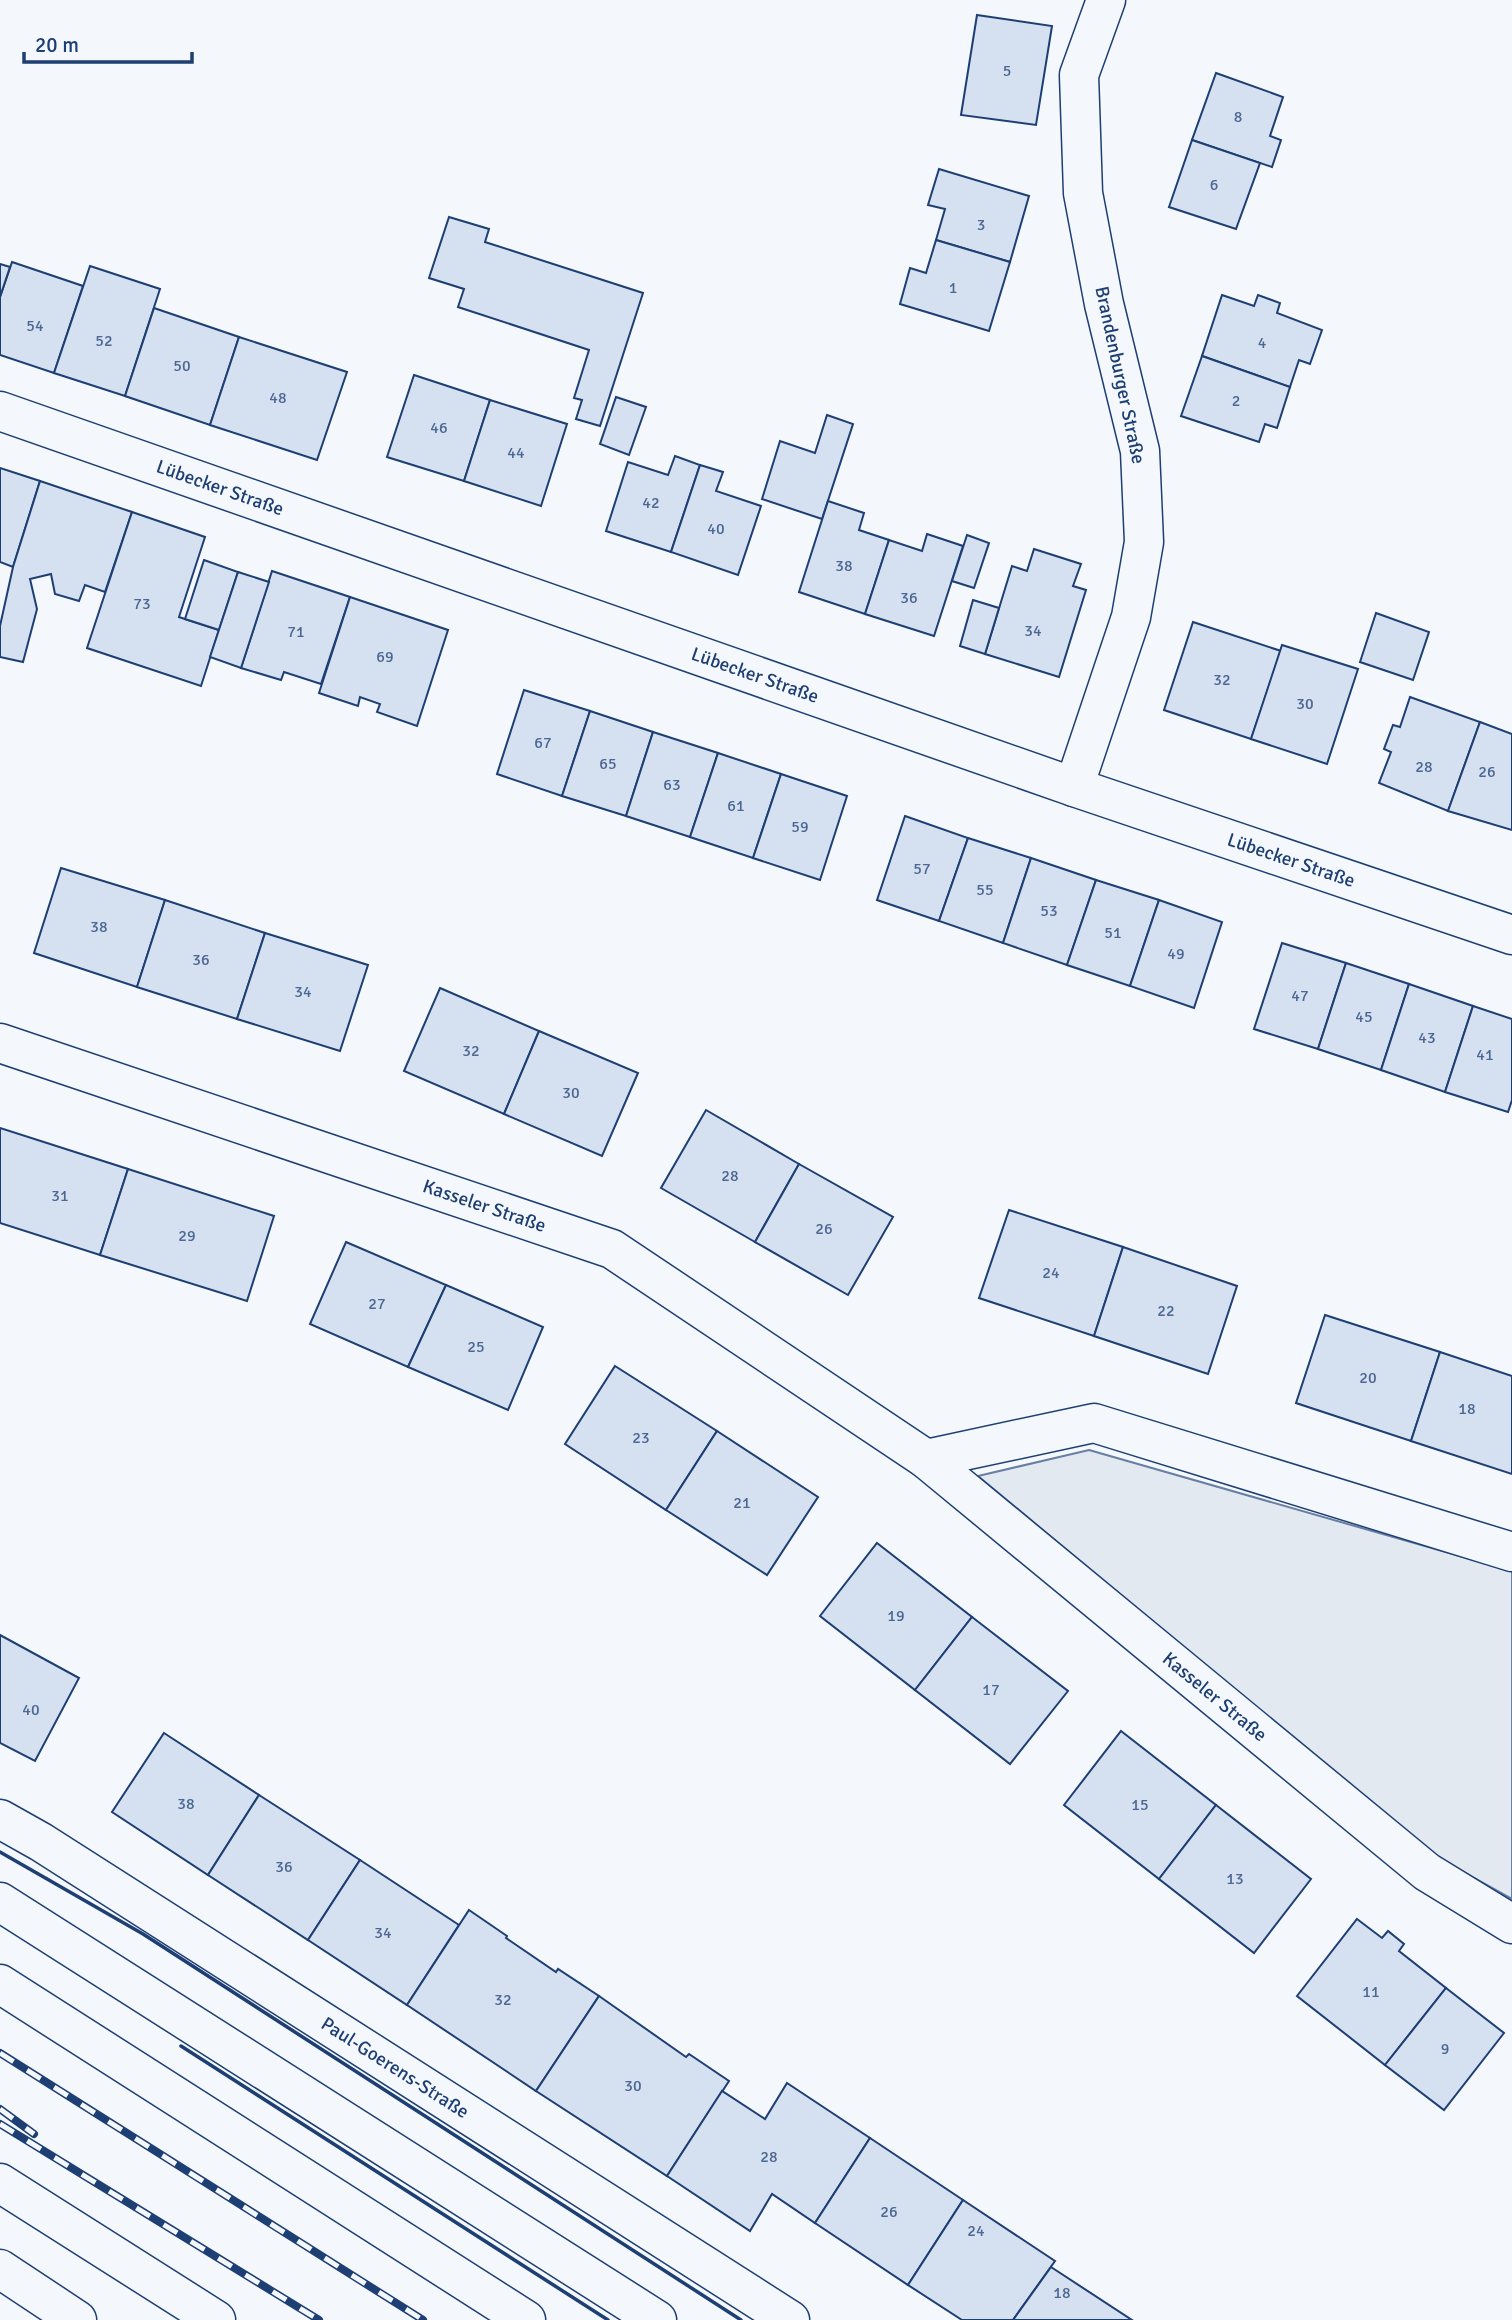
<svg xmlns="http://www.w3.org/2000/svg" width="1512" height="2320" font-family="Signika,sans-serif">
	<rect width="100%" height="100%" fill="#f4f7fb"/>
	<polygon fill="#e3e9f0" stroke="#687fa3" stroke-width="2" points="1089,1450 1512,1571 1512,1899 1436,1857 978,1476"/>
	<g fill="#d5e0f0" stroke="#1d3f73" stroke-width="2">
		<polygon points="977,15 1052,26 1036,125 961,115"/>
		<polygon points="1216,73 1283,97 1270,136 1281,140 1272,167 1192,140"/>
		<polygon points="1192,140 1260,163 1236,229 1169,207"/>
		<polygon points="939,169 1029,196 1010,262 936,240 945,209 928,205"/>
		<polygon points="449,217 489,229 485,242 643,293 600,426 576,419 582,400 574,398 589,350 458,307 464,289 429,278"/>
		<polygon points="936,240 1010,262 989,331 900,304 910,268 926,273"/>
		<polygon points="12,262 83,286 54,373 0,355 0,297"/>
		<polygon points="0,264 10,267 0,297"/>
		<polygon points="90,266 160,289 125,396 54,373"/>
		<polygon points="1222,295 1254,306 1258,295 1280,303 1277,313 1322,330 1310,364 1299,360 1290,387 1202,356"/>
		<polygon points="154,308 239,337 210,425 125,396"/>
		<polygon points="239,337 347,372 317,460 210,425"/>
		<polygon points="1202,356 1290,387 1277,428 1265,424 1259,442 1181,416"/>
		<polygon points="414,375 490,400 464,481 387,457"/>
		<polygon points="616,397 646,407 629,455 600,444"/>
		<polygon points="490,400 567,424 541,506 464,481"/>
		<polygon points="827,415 853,424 822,519 762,499 780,441 815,453"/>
		<polygon points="675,456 700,465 671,552 606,531 628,462 668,475"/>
		<polygon points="700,465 723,472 716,491 761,506 738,575 671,552"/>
		<polygon points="0,468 40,481 13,567 0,562"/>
		<polygon points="40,481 132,512 105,592 85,585 79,601 55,594 51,574 30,579 37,609 23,662 0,657 0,626 13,567"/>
		<polygon points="828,501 864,513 859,530 889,540 865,614 799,592"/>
		<polygon points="132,512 205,537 179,617 219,630 201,686 87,648"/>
		<polygon points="927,534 963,546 934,636 865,614 889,540 922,551"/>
		<polygon points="967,535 989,543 974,588 952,581"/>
		<polygon points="1034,549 1081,564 1073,586 1086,590 1059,677 985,654 1012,566 1027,571"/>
		<polygon points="204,560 238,572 219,630 185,619"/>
		<polygon points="272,571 350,597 321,684 284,672 281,680 241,668"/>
		<polygon points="238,572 269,582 241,668 210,657"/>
		<polygon points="350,597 448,630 417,726 377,712 380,704 360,697 358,706 319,693"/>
		<polygon points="973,600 999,608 985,654 960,646"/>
		<polygon points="1376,613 1429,632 1413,680 1360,662"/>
		<polygon points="1193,622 1281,651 1251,739 1164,710"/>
		<polygon points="1282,645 1358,669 1327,764 1251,739"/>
		<polygon points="524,690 590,711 562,796 497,774"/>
		<polygon points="1410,697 1480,722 1448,811 1379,783 1391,752 1384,749 1393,725 1400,727"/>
		<polygon points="590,711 653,732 626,816 562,796"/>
		<polygon points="1480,722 1512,734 1512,830 1448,811"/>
		<polygon points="653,732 718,753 690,837 626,816"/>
		<polygon points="718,753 781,774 753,858 690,837"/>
		<polygon points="781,774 847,796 820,880 753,858"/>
		<polygon points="905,816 968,838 939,921 877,900"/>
		<polygon points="968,838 1031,858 1003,943 939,921"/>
		<polygon points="1031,858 1096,880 1067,965 1003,943"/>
		<polygon points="61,868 165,900 137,987 34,953"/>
		<polygon points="1096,880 1159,900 1130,986 1067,965"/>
		<polygon points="165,900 265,933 237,1019 137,987"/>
		<polygon points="1159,900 1222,922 1194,1008 1130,986"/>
		<polygon points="265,933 368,965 340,1051 237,1019"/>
		<polygon points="1282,943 1346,963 1318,1049 1254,1029"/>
		<polygon points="1346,963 1409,984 1381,1070 1318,1049"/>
		<polygon points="1409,984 1473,1006 1445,1092 1381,1070"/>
		<polygon points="440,988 539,1031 504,1114 404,1071"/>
		<polygon points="1473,1006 1512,1019 1512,1100 1508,1112 1445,1092"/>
		<polygon points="539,1031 638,1073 602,1156 504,1114"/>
		<polygon points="706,1110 799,1164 755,1242 661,1188"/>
		<polygon points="0,1128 128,1169 100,1255 0,1223"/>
		<polygon points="799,1164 893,1217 848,1295 755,1242"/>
		<polygon points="128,1169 274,1216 247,1301 100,1255"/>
		<polygon points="1009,1210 1123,1247 1094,1336 979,1298"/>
		<polygon points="346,1242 446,1285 408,1367 310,1324"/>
		<polygon points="1123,1247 1237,1286 1208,1374 1094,1336"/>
		<polygon points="446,1285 543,1327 508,1410 408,1367"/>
		<polygon points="1325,1315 1440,1352 1411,1441 1296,1403"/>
		<polygon points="1440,1352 1512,1376 1512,1474 1411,1441"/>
		<polygon points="615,1366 717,1431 666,1510 565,1444"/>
		<polygon points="717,1431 818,1497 767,1575 666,1510"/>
		<polygon points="877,1543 972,1617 915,1690 820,1616"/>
		<polygon points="972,1617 1068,1691 1010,1764 915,1690"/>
		<polygon points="0,1635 79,1678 35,1761 0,1743"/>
		<polygon points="1121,1731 1216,1805 1159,1879 1064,1805"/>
		<polygon points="164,1733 259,1795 208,1875 112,1812"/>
		<polygon points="259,1795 360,1860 308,1940 208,1875"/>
		<polygon points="1216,1805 1311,1879 1254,1953 1159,1879"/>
		<polygon points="360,1860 459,1925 407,2005 308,1940"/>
		<polygon points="469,1910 507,1936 506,1938 556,1972 558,1969 599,1996 536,2091 407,2005"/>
		<polygon points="1357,1919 1382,1938 1388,1931 1404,1944 1399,1951 1446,1988 1385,2065 1297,1996"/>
		<polygon points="1446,1988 1504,2033 1444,2110 1385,2065"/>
		<polygon points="599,1996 686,2057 689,2054 729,2081 667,2176 536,2091"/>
		<polygon points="787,2083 870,2138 815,2223 772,2194 750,2231 667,2176 722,2091 765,2119"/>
		<polygon points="870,2138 963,2200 908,2285 815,2223"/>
		<polygon points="963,2200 1055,2261 1013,2320 962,2320 908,2285"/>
		<polygon points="1051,2267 1132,2320 1013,2320"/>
	</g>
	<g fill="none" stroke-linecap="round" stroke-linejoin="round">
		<g stroke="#1d3f73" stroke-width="41">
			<g id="street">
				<path id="s1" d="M 0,411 L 1074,787 L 1512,935"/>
				<polyline points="1074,787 1131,617 1144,542 1140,451 1104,304 1083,193 1079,75 1106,0"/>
				<path id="s2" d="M 0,1043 L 612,1249 L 926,1459 L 1094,1423 L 1512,1552"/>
				<path id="s3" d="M 926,1459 L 1427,1872 L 1512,1924"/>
				<path id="s4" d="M 0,1819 L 41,1842 L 790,2320"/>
			</g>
		</g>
		<g stroke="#1d3f73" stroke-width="41">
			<g id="highway">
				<polyline points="0,1902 657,2320"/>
				<polyline points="0,1984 526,2320"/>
				<polyline points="0,2183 216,2320"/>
				<polyline points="0,2269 77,2320"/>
			</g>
		</g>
		<use href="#street" stroke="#f4f7fb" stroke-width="38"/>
		<use href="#highway" stroke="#f4f7fb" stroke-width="38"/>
		<g stroke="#1d3f73" stroke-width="8">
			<g id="rail">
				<polyline points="0,2053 423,2320"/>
				<polyline points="0,2109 34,2134"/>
				<polyline points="0,2124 319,2320"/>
			</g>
		</g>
		<use href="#rail" stroke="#f4f7fb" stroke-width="5" stroke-dasharray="16" stroke-linecap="butt"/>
		<g stroke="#1d3f73" stroke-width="3.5">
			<polyline points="0,1852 143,1934 741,2320"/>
			<polyline points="181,2046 608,2320"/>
		</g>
	</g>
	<g text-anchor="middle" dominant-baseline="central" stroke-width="5" stroke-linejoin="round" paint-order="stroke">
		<g font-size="16" fill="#4b6792">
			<text x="1007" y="71">5</text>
			<text x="1238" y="117">8</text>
			<text x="1214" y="185">6</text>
			<text x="981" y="225">3</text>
			<text x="953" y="288">1</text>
			<text x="35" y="326">54</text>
			<text x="104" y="341">52</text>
			<text x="1262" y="343">4</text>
			<text x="182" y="366">50</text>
			<text x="278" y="398">48</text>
			<text x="1236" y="401">2</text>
			<text x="439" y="428">46</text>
			<text x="516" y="453">44</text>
			<text x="651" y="503">42</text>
			<text x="716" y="529">40</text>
			<text x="844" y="566">38</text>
			<text x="909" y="598">36</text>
			<text x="142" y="604">73</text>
			<text x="1033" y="631">34</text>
			<text x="296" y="632">71</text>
			<text x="385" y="657">69</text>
			<text x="1222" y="680">32</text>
			<text x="1305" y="704">30</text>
			<text x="543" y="743">67</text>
			<text x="608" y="764">65</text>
			<text x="1424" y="767">28</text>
			<text x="1487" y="772">26</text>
			<text x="672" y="785">63</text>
			<text x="736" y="806">61</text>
			<text x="800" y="827">59</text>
			<text x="922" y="869">57</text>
			<text x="985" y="890">55</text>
			<text x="1049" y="911">53</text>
			<text x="99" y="927">38</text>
			<text x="1113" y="933">51</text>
			<text x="1176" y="954">49</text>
			<text x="201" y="960">36</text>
			<text x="303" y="992">34</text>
			<text x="1300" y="996">47</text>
			<text x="1364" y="1017">45</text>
			<text x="1427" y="1038">43</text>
			<text x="471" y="1051">32</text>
			<text x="1485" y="1055">41</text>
			<text x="571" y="1093">30</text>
			<text x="730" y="1176">28</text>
			<text x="60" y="1196">31</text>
			<text x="824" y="1229">26</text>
			<text x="187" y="1236">29</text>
			<text x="1051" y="1273">24</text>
			<text x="377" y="1304">27</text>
			<text x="1166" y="1311">22</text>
			<text x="476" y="1347">25</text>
			<text x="1368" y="1378">20</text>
			<text x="1467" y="1409">18</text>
			<text x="641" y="1438">23</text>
			<text x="742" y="1503">21</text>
			<text x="896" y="1616">19</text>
			<text x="991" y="1690">17</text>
			<text x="31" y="1710">40</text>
			<text x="186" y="1804">38</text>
			<text x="1140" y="1805">15</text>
			<text x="284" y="1867">36</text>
			<text x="1235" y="1879">13</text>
			<text x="383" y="1933">34</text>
			<text x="1371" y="1992">11</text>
			<text x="503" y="2000">32</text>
			<text x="1445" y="2049">9</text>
			<text x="633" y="2086">30</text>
			<text x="769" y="2157">28</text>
			<text x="889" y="2212">26</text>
			<text x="976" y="2231">24</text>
			<text x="1062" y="2293">18</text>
		</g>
		<g font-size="19" fill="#1d3f73" stroke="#f4f7fb">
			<text transform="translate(1120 375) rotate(78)">Brandenburger Straße</text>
			<text stroke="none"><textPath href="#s1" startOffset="233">Lübecker Straße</textPath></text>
			<text stroke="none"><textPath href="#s1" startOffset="800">Lübecker Straße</textPath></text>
			<text stroke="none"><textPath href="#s1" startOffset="1367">Lübecker Straße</textPath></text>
			<text stroke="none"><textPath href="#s2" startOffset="511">Kasseler Straße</textPath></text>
			<text stroke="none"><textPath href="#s3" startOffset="374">Kasseler Straße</textPath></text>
			<text stroke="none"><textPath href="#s4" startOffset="467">Paul-Goerens-Straße</textPath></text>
		</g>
	</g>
	<path d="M24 52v10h168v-10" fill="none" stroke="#1d3f73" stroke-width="3.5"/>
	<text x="35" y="52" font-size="21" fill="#1d3f73" stroke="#f4f7fb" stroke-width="5" paint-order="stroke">20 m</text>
</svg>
